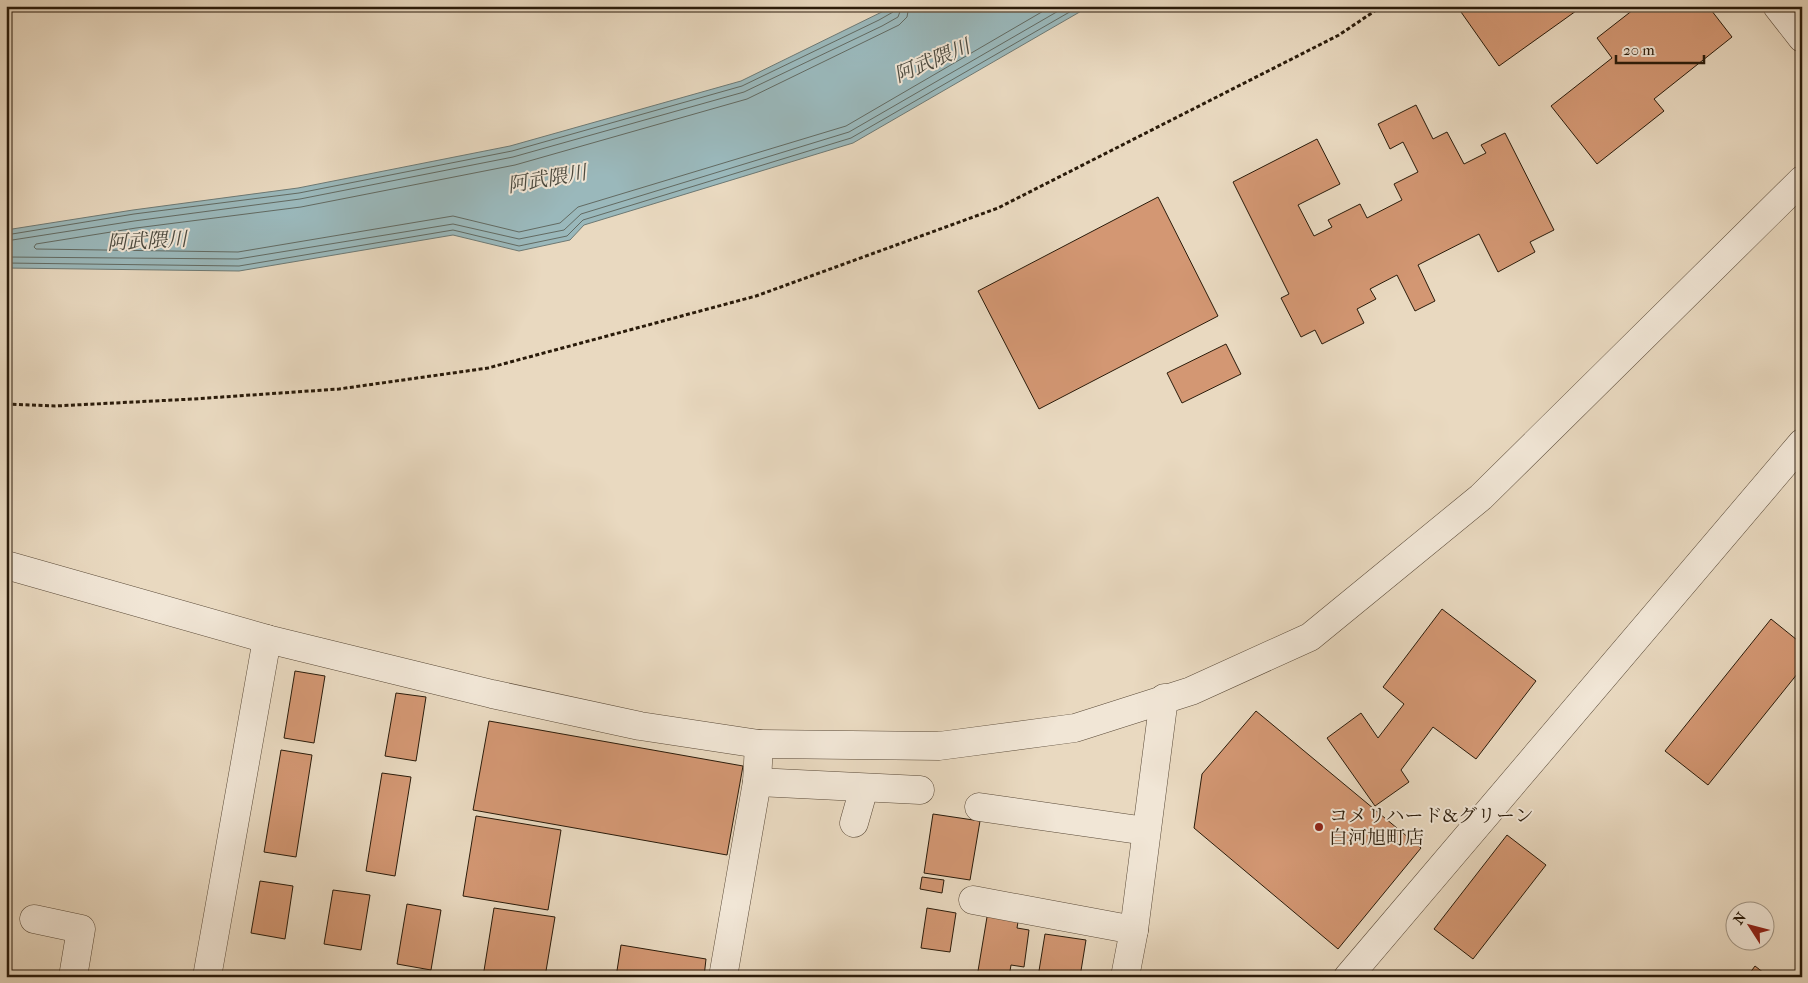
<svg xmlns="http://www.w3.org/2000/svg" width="1808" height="983" font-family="'IM FELL French Canon','Noto Serif JP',serif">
	<rect width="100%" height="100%" fill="#e9d9c0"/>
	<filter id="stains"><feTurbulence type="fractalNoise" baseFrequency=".004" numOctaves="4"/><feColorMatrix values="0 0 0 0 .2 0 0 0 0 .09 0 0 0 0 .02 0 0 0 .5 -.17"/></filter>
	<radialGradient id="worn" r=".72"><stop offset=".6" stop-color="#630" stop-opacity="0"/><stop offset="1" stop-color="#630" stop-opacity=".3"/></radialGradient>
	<polygon fill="#9ab8bb" stroke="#6d7974" points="894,6 1090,6 853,143 584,225 570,240 519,251 453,235 239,271 6,268 6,230 133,210 298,188 510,146 741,81"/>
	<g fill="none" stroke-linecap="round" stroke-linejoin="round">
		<g stroke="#626a62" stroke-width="1">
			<polyline points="909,6 907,17 899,25 747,99 515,165 301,207 136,228 36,244 34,247 36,249 238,252 453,216 519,232 560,223 578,207 846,126 1052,6"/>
			<polyline points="6,235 134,214 299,193 512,151 742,86 879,20 893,12 895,6"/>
			<polyline points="6,241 134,221 300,199 513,157 744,92 882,26 898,17 902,6"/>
			<polyline points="6,257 238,259 453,224 519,239 564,230 581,214 849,132 1067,6"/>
			<polyline points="6,263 239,266 453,230 519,246 567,236 583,220 851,138 1080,6"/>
		</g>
	</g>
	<g fill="#d39773" stroke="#2a1b0a">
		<polygon points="1470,6 1583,6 1499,66 1461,12"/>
		<polygon points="1638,6 1708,6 1732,37 1654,99 1664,111 1597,164 1551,106 1612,58 1597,38"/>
		<polygon points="1416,105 1433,139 1447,132 1464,164 1486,153 1481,145 1505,133 1554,230 1530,242 1535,252 1498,272 1479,234 1418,265 1435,301 1415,311 1397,275 1370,289 1376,299 1357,309 1364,323 1322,344 1315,330 1301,337 1281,298 1289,294 1233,182 1317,139 1340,184 1298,205 1314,236 1332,227 1328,220 1360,204 1367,218 1402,200 1394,184 1418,172 1403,142 1390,149 1378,124"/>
		<polygon points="1158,197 1218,316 1039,409 978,291"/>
		<polygon points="1226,344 1241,374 1182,403 1167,373"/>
		<polygon points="1442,609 1536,681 1476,759 1433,727 1401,770 1409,782 1375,806 1327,738 1361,713 1378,738 1404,704 1383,687"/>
		<polygon points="1771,619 1802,644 1802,668 1708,785 1665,751"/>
		<polygon points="295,671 325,676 314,743 284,738"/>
		<polygon points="396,693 426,697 416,761 385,756"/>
		<polygon points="1256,711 1421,848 1338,949 1194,828 1202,774"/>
		<polygon points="489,721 743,766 727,855 473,810"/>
		<polygon points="281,750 312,755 296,857 264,852"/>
		<polygon points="382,773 411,777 395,876 366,871"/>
		<polygon points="933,814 980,821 970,880 924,873"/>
		<polygon points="476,816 561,830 548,910 463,896"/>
		<polygon points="1507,835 1546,865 1473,959 1434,929"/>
		<polygon points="922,877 944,880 942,893 920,889"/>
		<polygon points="260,881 293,886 285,939 251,933"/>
		<polygon points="333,890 370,895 361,950 324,944"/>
		<polygon points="407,904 441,910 431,970 397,964"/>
		<polygon points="494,908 555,917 545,977 483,977"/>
		<polygon points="927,908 956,913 950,952 921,948"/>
		<polygon points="988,911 1019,916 1017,928 1029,930 1024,967 1011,965 1009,977 977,977"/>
		<polygon points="1045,934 1086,940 1080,977 1038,977"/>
		<polygon points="621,945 706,959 704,977 616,977"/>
		<polygon points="1755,966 1769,977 1747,977"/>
	</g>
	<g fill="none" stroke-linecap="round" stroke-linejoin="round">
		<g stroke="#5a4a38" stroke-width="29">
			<g id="minor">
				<polyline points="1777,6 1802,38"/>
				<polyline points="6,565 267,639 492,694 640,726 759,744 939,746 1075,728 1191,691 1310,637 1481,497 1802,180"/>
				<polyline points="757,782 920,790"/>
				<polyline points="979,807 1146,831"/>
				<polyline points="854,823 864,788"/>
				<polyline points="973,900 1134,930"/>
				<polyline points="34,919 81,929 73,977"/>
				<polyline points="207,977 267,639"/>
				<polyline points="723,977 757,782 759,744"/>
				<polyline points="1125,977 1134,930 1164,698"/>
				<polyline points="1348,977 1802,443"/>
			</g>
		</g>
		<polyline stroke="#2a1b0a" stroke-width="3" stroke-dasharray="4 2.5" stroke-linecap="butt" points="6,404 55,406 193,399 339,389 488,368 756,296 998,208 1339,35 1382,6"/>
		<use href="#minor" stroke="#f1e6d6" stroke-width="28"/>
	</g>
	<circle fill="#8f2418" stroke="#f1e6d6" stroke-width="2" cx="1319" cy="827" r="5"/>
	<g text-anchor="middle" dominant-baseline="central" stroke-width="4" stroke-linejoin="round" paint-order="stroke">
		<g font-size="19" fill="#2a1b0a" stroke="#f1e6d6" text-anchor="start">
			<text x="1329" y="816">コメリハード&amp;グリーン<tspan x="1329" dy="22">白河旭町店</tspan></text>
		</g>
		<g font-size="20" font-style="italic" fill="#4c4a3f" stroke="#f1e6d6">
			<text transform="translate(932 61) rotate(-23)">阿武隈川</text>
			<text transform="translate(547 179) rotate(-10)">阿武隈川</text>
			<text transform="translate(147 241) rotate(-3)">阿武隈川</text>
		</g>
	</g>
	<rect width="1808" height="983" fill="none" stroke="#e9d9c0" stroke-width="25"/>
	<rect x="8" y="8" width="1793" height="968" fill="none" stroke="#2a1b0a" stroke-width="2.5"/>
	<rect x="12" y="12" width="1783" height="958" fill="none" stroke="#2a1b0a"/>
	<g transform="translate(1750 926) rotate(306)"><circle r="24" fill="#f1e6d6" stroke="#a19584"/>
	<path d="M0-4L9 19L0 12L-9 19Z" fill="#8f2418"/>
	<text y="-8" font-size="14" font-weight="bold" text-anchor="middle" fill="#2a1b0a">N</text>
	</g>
	<path d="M1616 55v8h88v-8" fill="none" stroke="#2a1b0a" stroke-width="2.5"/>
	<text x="1623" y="55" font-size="15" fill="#2a1b0a" stroke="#f1e6d6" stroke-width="4" paint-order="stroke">20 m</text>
	<rect width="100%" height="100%" filter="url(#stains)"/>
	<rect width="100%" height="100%" fill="url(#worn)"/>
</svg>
